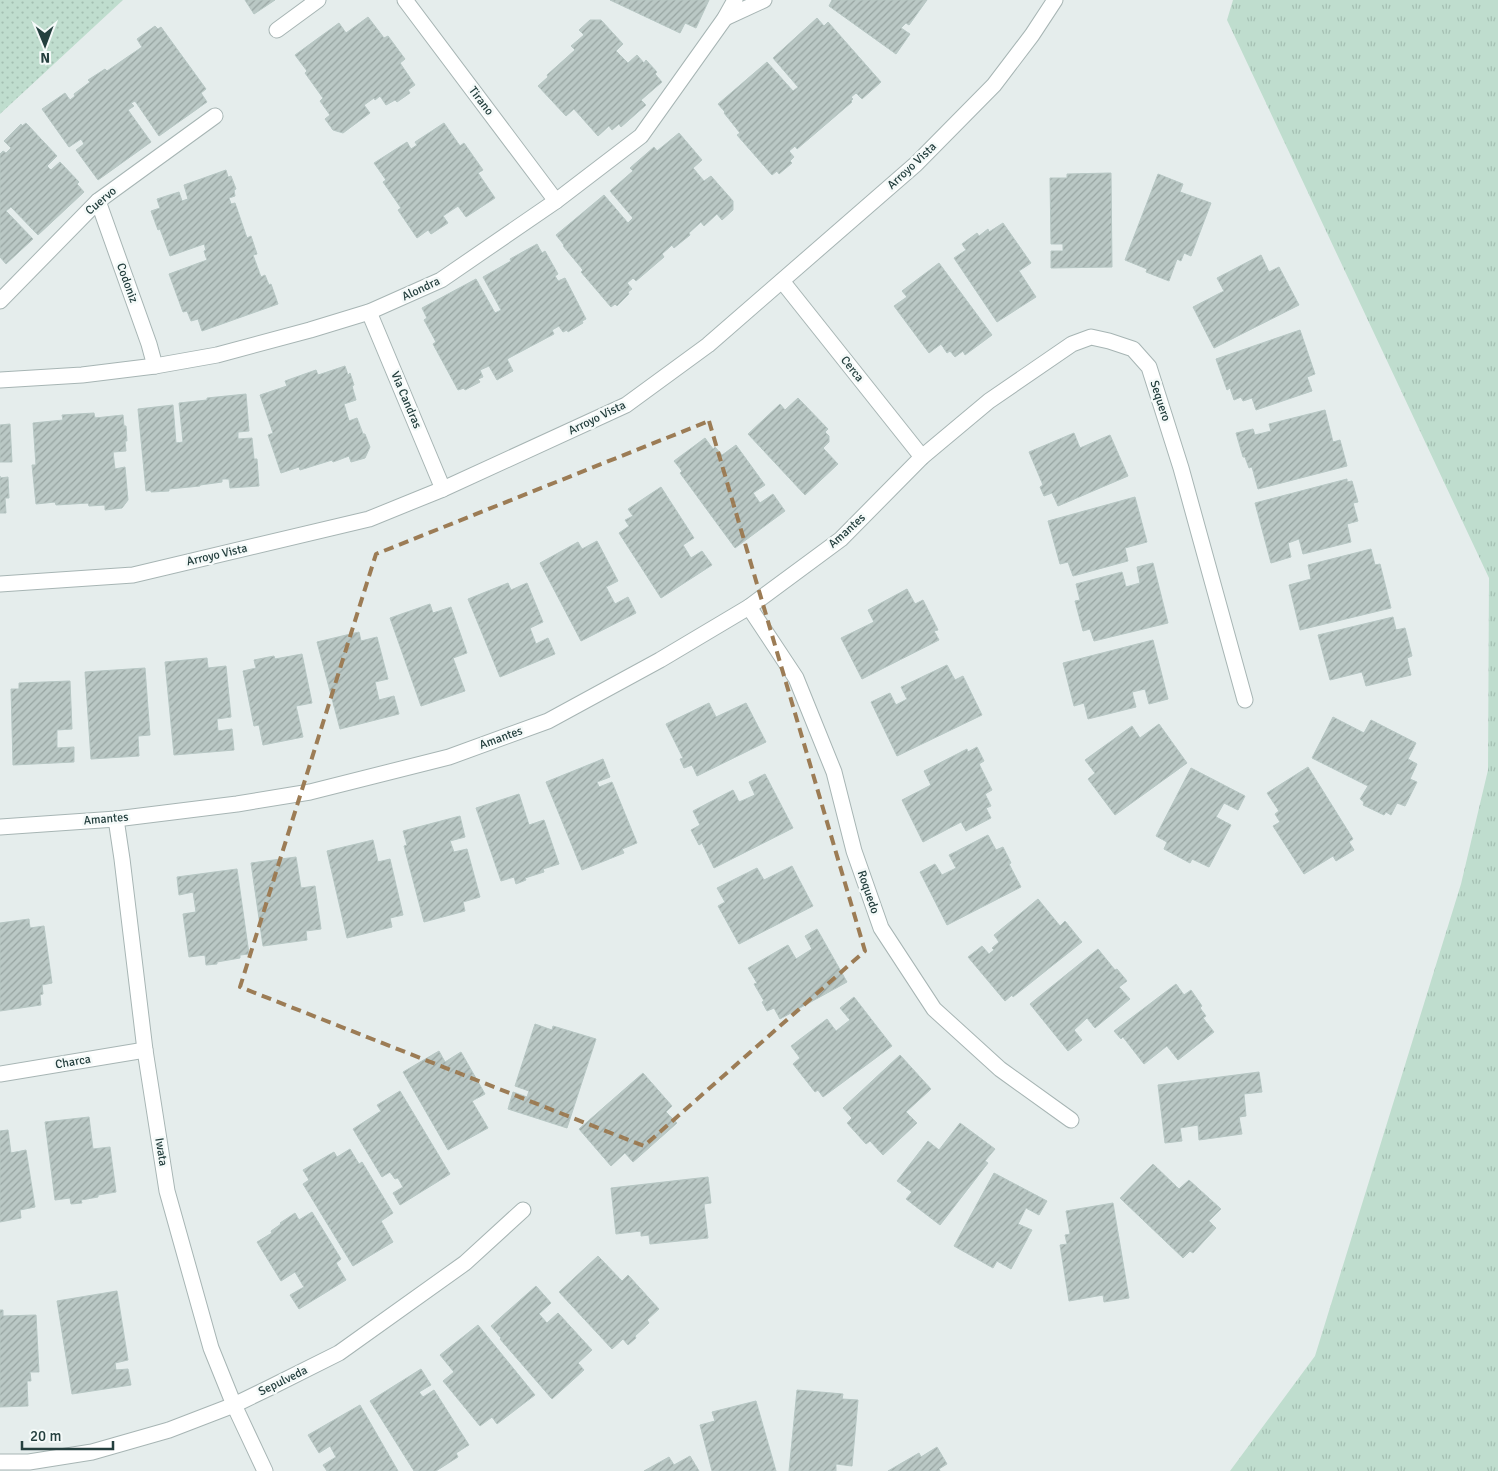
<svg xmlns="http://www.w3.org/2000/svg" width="1498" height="1471" font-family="Signika,sans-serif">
	<defs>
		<pattern id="grass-dots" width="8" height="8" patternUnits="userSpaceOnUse" patternTransform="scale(1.25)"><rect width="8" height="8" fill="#bfddce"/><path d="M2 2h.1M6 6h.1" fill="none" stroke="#a4bfb2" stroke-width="1.8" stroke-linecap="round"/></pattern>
		<pattern id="park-tufts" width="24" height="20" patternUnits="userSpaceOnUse" patternTransform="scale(1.25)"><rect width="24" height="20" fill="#bfddce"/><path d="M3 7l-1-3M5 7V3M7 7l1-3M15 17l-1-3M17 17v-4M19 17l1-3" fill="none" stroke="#a4bfb2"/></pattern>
		<pattern id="building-hatch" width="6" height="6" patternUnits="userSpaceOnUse" patternTransform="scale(1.25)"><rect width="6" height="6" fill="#bac8c5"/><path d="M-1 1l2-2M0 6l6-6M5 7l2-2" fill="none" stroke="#97a4a1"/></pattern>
	</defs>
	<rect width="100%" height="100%" fill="#e5edec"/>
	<polygon fill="url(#grass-dots)" points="0,0 123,0 0,114"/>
	<polygon fill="url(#park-tufts)" points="1233,0 1498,0 1498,1471 1230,1471 1315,1356 1461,884 1488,770 1489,578 1227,20"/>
	<g fill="url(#building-hatch)" stroke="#b7c7c4">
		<polygon points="245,0 275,0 254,14"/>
		<polygon points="610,0 709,0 696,28 685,23 680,33"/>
		<polygon points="832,0 927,0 909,25 906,23 901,28 910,34 896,54 829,6"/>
		<polygon points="368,17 384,38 388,36 405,59 400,63 415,85 408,90 410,93 397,102 395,100 386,105 380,96 375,100 374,98 364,105 370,113 343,133 333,130 325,119 330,115 320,101 323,98 305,73 307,71 295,55 339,23 346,33"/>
		<polygon points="817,18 824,26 828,22 881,82 862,99 856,93 851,97 853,99 851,101 852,102 797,149 795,146 789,151 794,157 790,161 792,163 779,174 777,171 772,175 737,135 740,133 724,113 725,112 718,104 767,62 793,91 798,87 773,58"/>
		<polygon points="590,20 601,20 623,44 616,51 628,63 637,55 644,63 646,60 657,72 655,74 662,82 641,100 646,105 621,127 619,124 612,130 609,126 598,136 574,109 566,116 538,86 548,77 547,75 575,50 571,46 584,35 579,30"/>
		<polygon points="155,26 158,29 161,27 206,89 201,93 207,102 159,136 135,101 131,103 134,106 128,110 151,142 98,180 76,150 84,144 81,139 69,147 42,109 65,93 70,100 75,96 74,94 90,82 88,80 105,69 107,71 142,47 137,39"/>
		<polygon points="26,123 57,156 47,166 51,170 60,162 79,182 77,184 84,192 38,235 11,207 6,211 33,239 6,264 0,257 0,154 3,151 6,153 11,148 4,141 21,124 22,126"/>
		<polygon points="444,123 460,146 464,143 483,170 478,173 495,198 466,217 458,206 443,216 448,223 431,234 428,230 417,238 398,210 401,208 383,182 386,180 374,163 407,142 411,149 417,145 415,142"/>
		<polygon points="679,133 702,160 693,168 704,181 711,176 733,201 733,210 722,220 717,214 704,226 701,222 689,233 690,235 674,248 672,245 662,254 664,257 636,281 633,278 627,283 632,289 628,292 629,294 617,306 615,304 611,307 581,272 583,270 563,246 564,245 556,235 604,195 628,223 633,218 610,191 633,171 630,168 654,147 657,151"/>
		<polygon points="226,170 228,177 231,176 236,189 234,190 235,196 229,198 231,204 235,203 247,238 251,236 257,254 253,255 261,277 265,275 269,285 271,284 278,304 202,331 198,319 191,321 187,311 183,312 169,274 207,260 204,251 206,250 204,244 170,256 160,229 158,230 151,211 160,208 157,199 179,192 182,201 188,199 184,185"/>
		<polygon points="1111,173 1112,267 1051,268 1051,251 1063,251 1063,244 1051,244 1050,178 1067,178 1067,174"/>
		<polygon points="1158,174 1183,184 1180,192 1211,203 1191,256 1184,253 1181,261 1177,259 1169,281 1146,272 1147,269 1125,260"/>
		<polygon points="1003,223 1031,263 1019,271 1036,297 997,322 954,258 966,250 962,244 977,233 979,236 988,229 989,232"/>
		<polygon points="537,244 542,253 545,251 558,274 555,276 558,281 565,278 586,319 582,321 583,323 568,332 567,330 563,332 559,326 552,330 554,334 507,359 513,371 497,380 489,366 480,370 483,377 478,379 480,382 465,390 464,388 458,390 433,344 436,342 424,320 427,318 422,308 476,279 495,313 501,310 483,277 511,261 510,259"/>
		<polygon points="1261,255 1269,272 1279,267 1299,305 1214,348 1193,307 1224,291 1217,278"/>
		<polygon points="939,263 992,335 965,355 963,351 955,357 950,351 947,353 941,344 929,353 894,306 907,297 902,291"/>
		<polygon points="1300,330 1315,374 1307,377 1312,391 1256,410 1252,398 1243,401 1241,397 1234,400 1230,388 1227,390 1216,359"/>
		<polygon points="345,366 348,375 350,373 354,385 352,386 356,400 344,404 349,421 357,418 363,434 365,434 370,447 365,458 351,462 349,456 333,462 332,460 300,470 299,467 281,473 268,435 273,433 260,395 287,386 285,381 316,370 318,375"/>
		<polygon points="246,394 249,431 238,432 238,439 252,438 254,459 257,459 259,486 230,488 229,479 222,479 222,482 200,485 200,486 169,489 169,491 151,492 151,490 146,491 138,409 173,405 176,443 183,442 179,403 207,400 207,398"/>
		<polygon points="798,398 828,429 825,432 829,436 829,442 823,448 838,464 805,495 748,434 780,404 785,410"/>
		<polygon points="1325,410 1333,442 1340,440 1347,466 1258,489 1252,467 1249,468 1245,457 1243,457 1236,433 1253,429 1255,435 1271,431 1269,424"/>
		<polygon points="94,413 95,418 123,415 124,426 126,426 127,441 125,441 126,451 113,452 115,469 125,467 128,500 122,508 105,510 105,505 89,506 88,503 56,505 55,502 36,504 32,465 36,465 33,423 63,420 62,415"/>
		<polygon points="10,424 12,462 0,462 0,425"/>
		<polygon points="1074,433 1080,448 1110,435 1128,476 1058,506 1052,493 1044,496 1040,487 1043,485 1029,452"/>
		<polygon points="705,438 713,449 715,447 722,455 736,445 765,485 753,493 760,503 773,494 785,511 735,548 680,473 682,471 674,461"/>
		<polygon points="0,476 0,478 8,477 9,498 5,498 6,513 0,513"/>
		<polygon points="1347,479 1347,482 1352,481 1358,502 1353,503 1358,521 1347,524 1351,542 1303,554 1299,539 1288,543 1291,557 1271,563 1255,503"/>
		<polygon points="661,487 694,538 683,545 691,558 702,551 712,565 661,598 619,533 629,526 625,520 633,516 628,509"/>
		<polygon points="1135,497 1147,542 1125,548 1128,561 1073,576 1068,562 1060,564 1048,521"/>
		<polygon points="597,541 618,581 606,587 615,604 628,597 636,613 581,641 540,563 578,542 582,549"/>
		<polygon points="1371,549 1375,565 1380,564 1391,608 1300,630 1289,585 1311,579 1308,565"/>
		<polygon points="1153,563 1168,623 1094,641 1090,629 1083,631 1075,601 1080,600 1076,584 1122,572 1126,587 1140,583 1137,567"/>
		<polygon points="508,583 511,590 527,583 543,622 530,628 536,644 548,638 555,654 500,677 468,599"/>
		<polygon points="907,589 915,604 923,600 938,630 934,631 939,640 862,679 841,638 874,622 868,610"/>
		<polygon points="430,604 433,613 451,607 467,653 453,658 465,691 421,706 390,618"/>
		<polygon points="1393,617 1396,630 1405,628 1412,656 1407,658 1411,675 1366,686 1362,672 1330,680 1318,635"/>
		<polygon points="359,632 361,641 377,637 388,679 375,682 379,700 394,696 399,714 340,729 317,642"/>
		<polygon points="1153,640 1168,699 1149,704 1145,689 1132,692 1136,707 1088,719 1084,703 1074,706 1063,663"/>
		<polygon points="302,654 312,703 296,706 303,737 263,745 259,725 254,726 243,671 256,668 254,660 274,656 275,659"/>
		<polygon points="207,658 208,668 226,666 231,717 217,719 218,731 232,729 234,750 174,755 165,662"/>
		<polygon points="947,665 955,680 963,676 982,715 897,756 871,702 890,693 896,705 907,699 901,687"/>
		<polygon points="145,668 150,735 138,736 139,756 91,759 85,672"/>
		<polygon points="70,681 72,729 57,730 57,748 74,747 74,762 13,765 11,689 19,689 19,683"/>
		<polygon points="709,703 716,717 746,703 766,742 697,776 692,765 684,768 680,759 683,758 666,724"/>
		<polygon points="1333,717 1364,733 1371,720 1416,743 1408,759 1417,764 1410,779 1417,782 1405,806 1397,803 1391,815 1386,812 1384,815 1363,805 1364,802 1360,799 1368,786 1312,758"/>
		<polygon points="1159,724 1187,763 1115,815 1088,779 1095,773 1085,760 1132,726 1140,738"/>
		<polygon points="977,747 984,761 979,764 992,790 985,794 991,806 986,808 991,818 966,831 961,822 923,842 902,800 931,785 924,771 967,749 968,752"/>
		<polygon points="603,759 610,777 597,782 599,787 612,782 637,843 622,849 624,853 582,870 546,782"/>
		<polygon points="1308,767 1353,839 1349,842 1354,850 1336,861 1333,856 1304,874 1273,826 1280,822 1275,814 1279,811 1267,793"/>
		<polygon points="1191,768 1245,796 1238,810 1224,803 1216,817 1231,825 1209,867 1192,859 1190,863 1164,849 1167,842 1156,836"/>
		<polygon points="765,774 793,828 714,868 702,843 699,845 691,830 700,825 693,811 733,790 739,802 755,795 749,782"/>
		<polygon points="519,794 529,825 544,820 559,864 543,869 544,872 525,878 526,880 516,884 514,877 501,881 476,808"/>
		<polygon points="460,816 465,837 450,841 454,852 467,849 480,897 463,902 465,911 424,922 404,846 407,845 403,831"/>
		<polygon points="988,835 996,850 1003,847 1011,863 1009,864 1021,887 947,925 920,872 935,864 942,875 956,868 949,855"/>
		<polygon points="373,840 378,862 390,859 403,915 390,918 392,927 347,938 327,851"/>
		<polygon points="296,857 301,888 315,886 321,929 306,931 307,940 263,946 251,863"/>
		<polygon points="792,866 813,906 739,944 718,906 725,902 717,888 757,868 764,880"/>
		<polygon points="237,869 249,954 240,955 240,958 217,962 217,964 206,965 205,955 189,957 183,914 196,912 193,892 179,895 177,877"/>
		<polygon points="1038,899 1060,926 1065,921 1082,942 1013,997 1012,995 1005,1001 968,957 982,946 989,954 994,950 992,948 999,942 994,935"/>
		<polygon points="29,919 30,928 44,926 52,983 42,985 43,994 40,995 41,1005 0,1011 0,923"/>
		<polygon points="817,929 847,982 780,1019 774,1008 767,1011 762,1002 764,1001 754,984 757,983 748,968 788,945 796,959 812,949 805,936"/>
		<polygon points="1098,949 1115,970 1117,969 1127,981 1119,987 1130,999 1095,1028 1087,1018 1074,1030 1082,1040 1068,1051 1030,1004"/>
		<polygon points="1176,984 1184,995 1191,990 1202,1006 1200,1008 1206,1016 1203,1018 1214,1032 1178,1060 1167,1046 1144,1064 1123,1037 1121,1039 1114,1031"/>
		<polygon points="854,997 892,1046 823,1097 818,1090 815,1092 793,1064 800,1058 791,1046 827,1019 836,1031 850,1020 840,1008"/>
		<polygon points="535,1024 552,1030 553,1026 596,1039 567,1128 508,1109 513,1092 527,1097 529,1091 515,1086"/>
		<polygon points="439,1051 445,1062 461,1052 485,1094 472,1101 488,1128 448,1150 403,1072"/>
		<polygon points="900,1055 931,1089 906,1112 917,1123 883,1155 870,1141 866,1144 847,1123 852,1118 843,1108"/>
		<polygon points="1259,1072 1262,1092 1244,1094 1246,1116 1239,1117 1242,1134 1199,1140 1198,1125 1180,1128 1182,1141 1165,1143 1158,1085"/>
		<polygon points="643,1073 672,1106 666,1112 677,1123 633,1162 625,1153 611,1166 579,1129"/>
		<polygon points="400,1091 450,1174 400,1205 393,1193 403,1187 398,1178 395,1179 390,1172 382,1177 353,1129 381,1111 377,1105"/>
		<polygon points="89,1117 93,1149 110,1147 116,1192 98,1195 98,1197 81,1200 82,1203 71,1204 70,1198 55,1200 45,1122"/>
		<polygon points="960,1123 995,1149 985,1161 988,1163 940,1225 906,1199 912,1192 897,1181 928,1141 939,1150"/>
		<polygon points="8,1130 11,1153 26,1150 35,1207 20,1210 21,1218 0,1222 0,1131"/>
		<polygon points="350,1149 359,1164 362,1162 393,1213 381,1221 393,1242 353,1266 303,1184 309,1180 303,1170 334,1152 337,1157"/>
		<polygon points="1153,1164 1179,1189 1189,1180 1221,1209 1209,1221 1216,1228 1193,1253 1190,1251 1183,1258 1120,1198"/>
		<polygon points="994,1173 1047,1201 1039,1215 1026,1208 1018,1224 1032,1230 1011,1269 997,1261 993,1268 954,1246"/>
		<polygon points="708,1177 711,1203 704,1204 708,1238 650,1244 649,1235 641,1236 641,1231 616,1234 611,1188"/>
		<polygon points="1113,1203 1129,1298 1104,1302 1103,1295 1069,1301 1060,1245 1067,1244 1065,1235 1070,1234 1066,1211"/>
		<polygon points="312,1212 341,1259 336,1263 346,1280 299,1309 290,1295 304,1287 295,1272 281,1281 257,1242 272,1233 271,1231 281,1224 280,1223 295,1213 299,1220"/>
		<polygon points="598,1256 622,1281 628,1275 659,1309 647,1320 649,1323 635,1336 636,1338 628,1345 623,1339 612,1349 559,1292"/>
		<polygon points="536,1286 551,1303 539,1314 547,1323 558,1313 592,1350 578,1363 584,1370 552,1399 500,1339 501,1338 491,1326"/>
		<polygon points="117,1291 128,1360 115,1363 116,1370 128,1369 131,1385 72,1394 57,1301"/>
		<polygon points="0,1310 3,1310 3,1316 36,1315 39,1372 30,1372 31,1381 27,1381 28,1406 0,1407"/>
		<polygon points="478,1325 535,1395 497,1424 492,1417 480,1426 443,1381 454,1372 440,1355"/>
		<polygon points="421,1369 431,1385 419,1392 423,1397 434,1390 469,1445 456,1453 458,1457 436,1471 414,1471 370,1401"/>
		<polygon points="797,1390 843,1394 842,1399 858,1400 852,1466 836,1464 836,1471 789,1471"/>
		<polygon points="756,1401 776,1471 712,1471 700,1425 715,1421 712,1412"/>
		<polygon points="360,1405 398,1471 327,1471 323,1465 336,1457 330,1446 319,1453 308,1435"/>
		<polygon points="937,1447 947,1464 939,1469 940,1471 888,1471 919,1453 921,1457"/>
		<polygon points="690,1456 699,1471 644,1471 669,1457 674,1465"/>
	</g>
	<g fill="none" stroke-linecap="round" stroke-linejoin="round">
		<g stroke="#a7b5b4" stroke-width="17">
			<g id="minor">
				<polyline points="405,0 556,201"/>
				<polyline points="725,18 764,0"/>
				<polyline points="277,30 318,0"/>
				<polyline points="98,201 149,344 155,366"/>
				<polyline points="782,281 922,457"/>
				<polyline points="0,301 98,201 215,116"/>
				<polyline points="369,312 443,489"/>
				<polyline points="0,380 82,375 155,366 217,355 310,330 369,312 441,280 556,201 641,136 725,18 735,0"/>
				<polyline points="0,584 133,575 369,519 443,489 626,405 708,345 916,164 994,85 1032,35 1055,0"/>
				<polyline points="749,607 796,678 834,772 854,851 881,928 934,1009 1000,1069 1071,1120"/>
				<polyline points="116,819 122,859 145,1050 167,1191 211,1348 234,1405 265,1471"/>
				<polyline points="0,827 116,819 237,804 310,792 449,757 548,721 660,660 749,607 841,539 922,457 989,401 1072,344 1091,337 1109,341 1133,349 1149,367 1181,468 1245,700"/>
				<polyline points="0,1074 145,1050"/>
				<polyline points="0,1462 29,1462 92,1452 169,1430 234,1405 269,1388 339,1353 465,1263 523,1210"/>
			</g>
		</g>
		<use href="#minor" stroke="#fff" stroke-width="15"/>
	</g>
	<path fill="none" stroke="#9c7c55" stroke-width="4" stroke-dasharray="10 6" stroke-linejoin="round" d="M 709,421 L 865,951 L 644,1146 L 240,987 L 376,554 Z"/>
	<g text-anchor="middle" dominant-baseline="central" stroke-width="5" stroke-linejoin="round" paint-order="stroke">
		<g font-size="12" fill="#243f3e" stroke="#f5faf9">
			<text transform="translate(481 101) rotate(53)">Tirano</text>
			<text transform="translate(912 166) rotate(-43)">Arroyo Vista</text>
			<text transform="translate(101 201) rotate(-40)">Cuervo</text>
			<text transform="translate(127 283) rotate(70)">Codoniz</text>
			<text transform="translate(421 289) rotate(-25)">Alondra</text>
			<text transform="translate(852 369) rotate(51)">Cerca</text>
			<text transform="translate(406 400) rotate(67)">Via Candras</text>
			<text transform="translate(1160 401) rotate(72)">Sequero</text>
			<text transform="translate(597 418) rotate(-26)">Arroyo Vista</text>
			<text transform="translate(847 531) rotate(-42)">Amantes</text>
			<text transform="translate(217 555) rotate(-13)">Arroyo Vista</text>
			<text transform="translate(501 738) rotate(-20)">Amantes</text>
			<text transform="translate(106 819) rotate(-5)">Amantes</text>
			<text transform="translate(868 892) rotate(71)">Roquedo</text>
			<text transform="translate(73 1062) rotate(-10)">Charca</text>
			<text transform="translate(161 1152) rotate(81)">Iwata</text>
			<text transform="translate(283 1381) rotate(-26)">Sepulveda</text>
		</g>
	</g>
	<g transform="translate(45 45) rotate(179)" stroke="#f5faf9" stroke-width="4" paint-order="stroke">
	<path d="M0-4L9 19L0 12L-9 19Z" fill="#243f3e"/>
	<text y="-8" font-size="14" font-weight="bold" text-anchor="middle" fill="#243f3e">N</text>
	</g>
	<path d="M22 1441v8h91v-8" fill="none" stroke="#243f3e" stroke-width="2.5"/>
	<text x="30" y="1441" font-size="15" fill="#243f3e" stroke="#f5faf9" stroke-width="4" paint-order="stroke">20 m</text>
</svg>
